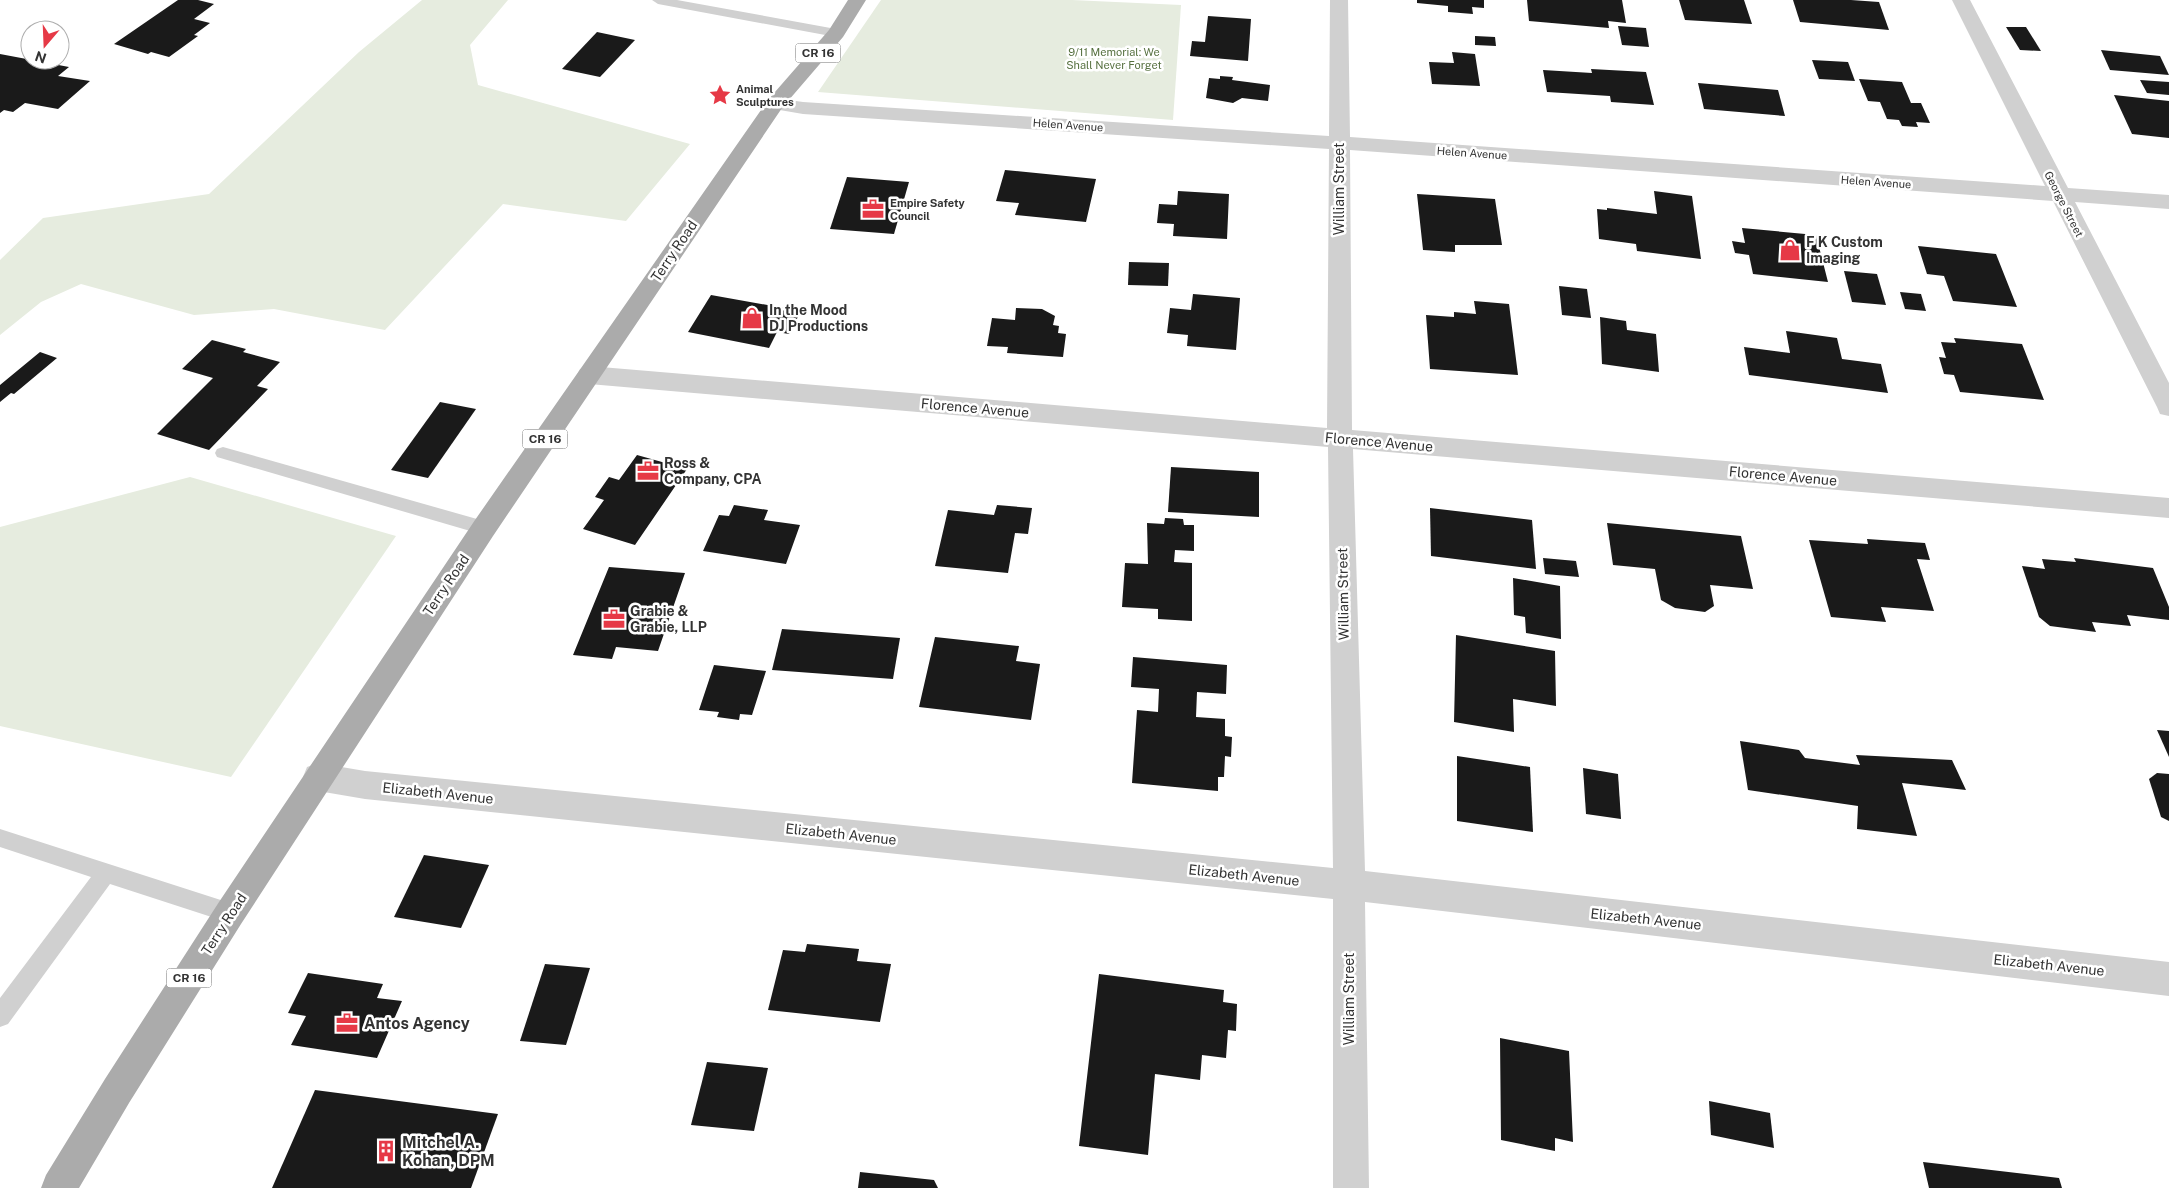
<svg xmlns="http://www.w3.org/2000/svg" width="2169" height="1188" font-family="'Public Sans',sans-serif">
	<rect width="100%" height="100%" fill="#fff"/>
	<g fill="#e6ecdf">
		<polygon points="422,0 508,0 470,45 478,85 690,144 626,221 503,204 385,330 274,309 194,315 81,284 41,302 0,335 0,260 43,218 209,194 359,52"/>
		<polygon points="881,0 1072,0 1181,5 1173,120 818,92"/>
		<polygon points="190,477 396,536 231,777 0,726 0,527"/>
	</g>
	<g fill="#1a1a1a">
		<polygon points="178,0 198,0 214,4 194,19 210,23 194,35 198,36 169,57 151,52 148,54 114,44"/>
		<polygon points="1417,0 1484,0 1484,8 1472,7 1473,14 1448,12 1448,6 1417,3"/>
		<polygon points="1527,0 1622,0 1626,23 1608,21 1609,28 1529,21"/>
		<polygon points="1679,0 1744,0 1752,24 1685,20"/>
		<polygon points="1793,0 1851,0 1879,2 1889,30 1800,22"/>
		<polygon points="1208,16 1251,19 1248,61 1190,56 1192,41 1205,42"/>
		<polygon points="1618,26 1646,28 1649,47 1622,45"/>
		<polygon points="2006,27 2026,27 2041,51 2020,50"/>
		<polygon points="597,32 635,40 600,77 562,69"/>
		<polygon points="1475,36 1495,37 1496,46 1475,45"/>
		<polygon points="2101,50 2160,56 2169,75 2110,70"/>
		<polygon points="1452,52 1475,54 1480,86 1432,84 1429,62 1454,63"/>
		<polygon points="0,54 69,67 58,76 90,81 58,109 25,103 13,112 4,110 0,113"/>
		<polygon points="1812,60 1848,62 1855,81 1819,79"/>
		<polygon points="1591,69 1646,72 1654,105 1611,102 1610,96 1547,92 1543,70 1592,73"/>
		<polygon points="1220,76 1233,77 1232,80 1270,85 1268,101 1242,98 1233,103 1206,98 1209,78 1220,79"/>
		<polygon points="1859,79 1902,82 1911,103 1921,103 1930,123 1916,122 1918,127 1902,126 1899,120 1887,119 1880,102 1868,101"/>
		<polygon points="2140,80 2169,82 2169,95 2147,93"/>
		<polygon points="1698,83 1778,90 1785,116 1704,109"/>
		<polygon points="2114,95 2169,101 2169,138 2132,134"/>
		<polygon points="1005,170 1096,179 1086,222 1015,215 1019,203 996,201"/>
		<polygon points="847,177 909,182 894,234 830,229"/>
		<polygon points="1178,191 1229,194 1227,239 1173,236 1174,224 1157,223 1159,204 1177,205"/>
		<polygon points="1654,191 1692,196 1701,259 1637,251 1636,244 1599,239 1597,209 1607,210 1607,208 1657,214"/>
		<polygon points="1417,194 1495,199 1502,245 1455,245 1455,252 1423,250"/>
		<polygon points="1742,228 1816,235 1828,282 1753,274 1749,255 1735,253 1732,241 1745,243"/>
		<polygon points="1918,246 1996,254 2017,307 1953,301 1944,276 1927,274"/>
		<polygon points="1129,262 1169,263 1168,286 1128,285"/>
		<polygon points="1844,271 1877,274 1886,305 1852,302"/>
		<polygon points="1559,286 1587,289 1591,318 1562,315"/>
		<polygon points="1900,292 1921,294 1926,311 1905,309"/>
		<polygon points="1193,294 1240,298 1236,350 1187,346 1188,335 1167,333 1170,308 1191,310"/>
		<polygon points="711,295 801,311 789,334 777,332 769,348 688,332"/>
		<polygon points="1474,301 1509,304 1518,375 1430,369 1426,315 1454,317 1454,312 1476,314"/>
		<polygon points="1016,308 1042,309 1055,316 1053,325 1059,326 1058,333 1066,334 1063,357 1007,353 1008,347 987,346 992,318 1015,320"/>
		<polygon points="1600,317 1626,321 1627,330 1656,334 1659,372 1602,364"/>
		<polygon points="1786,331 1837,338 1842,359 1881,364 1888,393 1749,375 1744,347 1790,353"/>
		<polygon points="1954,338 2022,344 2044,400 1960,392 1954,375 1944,374 1939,357 1946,358 1941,342 1956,343"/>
		<polygon points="212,340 246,349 243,352 280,362 257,386 268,389 209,450 157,434 213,378 182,369"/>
		<polygon points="40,352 57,358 14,394 11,393 0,402 0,385"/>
		<polygon points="440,402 476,409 428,478 391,470"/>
		<polygon points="637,455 687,469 635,545 583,529 604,500 595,497 609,477 619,480"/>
		<polygon points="1171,467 1259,472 1259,517 1168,512"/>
		<polygon points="734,505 768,510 764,520 800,525 786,564 703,551 719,515 729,516"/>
		<polygon points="997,505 1032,508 1028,534 1015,533 1008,573 935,566 948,510 994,515"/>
		<polygon points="1430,508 1532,520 1536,569 1431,556"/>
		<polygon points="1165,518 1183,519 1184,525 1194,525 1194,551 1175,550 1174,562 1192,563 1192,621 1158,619 1158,609 1122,607 1125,563 1148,564 1147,523 1164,524"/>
		<polygon points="1607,523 1741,536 1753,589 1710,585 1714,606 1705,612 1675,608 1661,600 1655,569 1613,565"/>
		<polygon points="1867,539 1925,543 1930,560 1917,559 1934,611 1881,607 1886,622 1831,617 1809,540 1868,544"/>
		<polygon points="1543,558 1576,561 1579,577 1545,574"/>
		<polygon points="2074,558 2153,568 2169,607 2169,620 2127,615 2131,626 2092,622 2096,632 2050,626 2039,617 2022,566 2045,569 2042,559 2076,562"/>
		<polygon points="609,567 685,573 658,651 616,647 612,659 573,655"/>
		<polygon points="1513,578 1560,586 1561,639 1526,633 1525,617 1514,615"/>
		<polygon points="782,629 900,638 893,679 772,670"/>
		<polygon points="1456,635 1555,651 1556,706 1513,699 1514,732 1454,722"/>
		<polygon points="935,637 1019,646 1016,661 1040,664 1031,720 919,707"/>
		<polygon points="1133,657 1227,665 1226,694 1197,692 1196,717 1225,719 1225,736 1232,737 1231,757 1225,756 1224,777 1218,777 1218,791 1132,783 1137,710 1158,712 1159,689 1131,687"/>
		<polygon points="714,665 766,671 752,715 740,714 739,720 717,717 719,712 699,710"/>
		<polygon points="2157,730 2169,731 2169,757"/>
		<polygon points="1740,741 1799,750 1805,758 1860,765 1856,755 1952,760 1966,790 1902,783 1917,836 1857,829 1858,806 1748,790"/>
		<polygon points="1457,756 1530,767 1533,832 1457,821"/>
		<polygon points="1583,768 1618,774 1621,819 1586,814"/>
		<polygon points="2157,773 2169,774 2169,821 2161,817 2149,779"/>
		<polygon points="424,855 489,865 461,928 394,917"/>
		<polygon points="807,944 859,949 857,961 891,964 880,1022 768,1010 783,950 805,952"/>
		<polygon points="545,964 590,968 566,1045 520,1041"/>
		<polygon points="308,973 383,984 377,998 402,1001 377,1058 291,1045 306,1016 288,1013"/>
		<polygon points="1099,974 1224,990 1223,1002 1237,1004 1236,1031 1228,1030 1226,1058 1202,1055 1200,1080 1155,1074 1148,1155 1079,1146"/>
		<polygon points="1500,1038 1569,1051 1573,1142 1555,1138 1555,1151 1501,1140"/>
		<polygon points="707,1062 768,1068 754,1131 691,1125"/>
		<polygon points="315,1090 498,1114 471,1188 272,1188"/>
		<polygon points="1709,1101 1770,1113 1774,1148 1711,1135"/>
		<polygon points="1923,1162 2059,1178 2062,1188 1929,1188"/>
		<polygon points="860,1172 934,1180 938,1188 858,1188"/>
	</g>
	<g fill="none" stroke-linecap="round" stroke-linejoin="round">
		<g fill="#d0d0d0" fill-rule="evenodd">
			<polygon points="652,0 677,0 836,29 842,33 836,37 658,4"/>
			<polygon points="223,447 484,521 490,523 492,528 490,533 484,535 217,457 215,453 217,449"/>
			<polygon points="0,829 230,903 237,906 240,913 237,920 230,923 110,884 8,1024 0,1027 0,998 91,877 0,847"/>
		</g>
		<polygon fill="#d0d0d0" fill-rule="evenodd" points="1330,0 1348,0 1350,137 2045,186 1952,0 1970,0 2068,188 2169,195 2169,209 2075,202 2169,383 2169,416 2160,414 2157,407 2053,201 1350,150 1352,430 2169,498 2169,518 1353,449 1365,871 2169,962 2169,996 1365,902 1369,1188 1333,1188 1333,899 365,799 318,791 307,787 303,777 307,767 318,763 365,771 1333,868 1328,447 589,384 580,381 577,375 580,369 589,366 1327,428 1329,149 803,114 768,108 765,104 768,100 775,98 803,102 1329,136"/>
		<polygon fill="#ababab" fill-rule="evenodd" points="848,0 866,0 843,37 782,108 493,536 241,924 129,1103 79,1188 41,1188 46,1175 105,1079 219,902 475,520 768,100 829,30"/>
	</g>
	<defs>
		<g id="sight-bare" transform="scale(1.725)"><path d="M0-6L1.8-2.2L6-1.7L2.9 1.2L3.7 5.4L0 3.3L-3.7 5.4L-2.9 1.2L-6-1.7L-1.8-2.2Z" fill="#e63946" stroke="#fff" stroke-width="2.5" paint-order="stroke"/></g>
		<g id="office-bare" transform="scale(1.725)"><path d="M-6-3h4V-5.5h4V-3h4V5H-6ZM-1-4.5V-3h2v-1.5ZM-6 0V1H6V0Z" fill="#e63946" stroke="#fff" stroke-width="2.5" paint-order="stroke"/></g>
		<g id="shop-bare" transform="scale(1.725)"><path d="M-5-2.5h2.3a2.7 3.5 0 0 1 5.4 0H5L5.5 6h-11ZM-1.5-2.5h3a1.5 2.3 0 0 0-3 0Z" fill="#e63946" stroke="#fff" stroke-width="2.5" paint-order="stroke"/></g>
		<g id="building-bare" transform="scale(1.725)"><path d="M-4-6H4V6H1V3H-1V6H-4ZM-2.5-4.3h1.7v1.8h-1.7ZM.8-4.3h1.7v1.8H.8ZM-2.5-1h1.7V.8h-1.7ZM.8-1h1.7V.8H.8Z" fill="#e63946" stroke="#fff" stroke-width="2.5" paint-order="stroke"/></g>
	</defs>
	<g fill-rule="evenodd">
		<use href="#sight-bare" x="720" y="95"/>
		<use href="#office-bare" x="873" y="209"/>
		<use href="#shop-bare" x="1790" y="250"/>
		<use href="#shop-bare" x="752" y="318"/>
		<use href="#office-bare" x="648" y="471"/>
		<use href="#office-bare" x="614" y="619"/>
		<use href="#office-bare" x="347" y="1023"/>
		<use href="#building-bare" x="386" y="1151"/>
	</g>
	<g text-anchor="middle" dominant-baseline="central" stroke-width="5" stroke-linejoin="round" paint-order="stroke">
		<g font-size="11" fill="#56703f" stroke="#fff">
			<text x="1114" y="52">9/11 Memorial: We<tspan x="1114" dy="13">Shall Never Forget</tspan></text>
		</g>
		<g font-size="11" font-weight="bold" fill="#333" stroke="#fff" text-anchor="start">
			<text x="736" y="89">Animal<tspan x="736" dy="13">Sculptures</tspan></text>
			<text x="890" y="203">Empire Safety<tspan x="890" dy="13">Council</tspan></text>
		</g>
		<g font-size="11" fill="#333" stroke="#fff">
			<text transform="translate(1068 125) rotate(4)">Helen Avenue</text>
			<text transform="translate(1472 153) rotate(4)">Helen Avenue</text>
			<text transform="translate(1876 182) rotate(4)">Helen Avenue</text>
			<text transform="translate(2064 204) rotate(63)">George Street</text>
		</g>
		<g fill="#fff" stroke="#707070" stroke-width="1">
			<rect x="795.5" y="43.5" width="45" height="19" rx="4"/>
			<rect x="522.5" y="429.5" width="45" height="19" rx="4"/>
			<rect x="166.5" y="968.5" width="45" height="19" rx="4"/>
		</g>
		<g font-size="12" font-weight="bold" fill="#333">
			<text x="818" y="53">CR 16</text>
			<text x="545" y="439">CR 16</text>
			<text x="189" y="978">CR 16</text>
		</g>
		<g font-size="14" fill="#333" stroke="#fff">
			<text transform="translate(1339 189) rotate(-90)">William Street</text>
			<text transform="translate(674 251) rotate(-56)">Terry Road</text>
			<text transform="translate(975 408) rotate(5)">Florence Avenue</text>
			<text transform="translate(1379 442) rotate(5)">Florence Avenue</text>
			<text transform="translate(1783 476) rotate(5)">Florence Avenue</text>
			<text transform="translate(446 585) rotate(-56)">Terry Road</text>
			<text transform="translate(1343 594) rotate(-91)">William Street</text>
			<text transform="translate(438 793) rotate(6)">Elizabeth Avenue</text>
			<text transform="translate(841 834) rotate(6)">Elizabeth Avenue</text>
			<text transform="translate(1244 875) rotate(6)">Elizabeth Avenue</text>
			<text transform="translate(1646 919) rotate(6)">Elizabeth Avenue</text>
			<text transform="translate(224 924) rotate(-57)">Terry Road</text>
			<text transform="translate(2049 965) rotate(6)">Elizabeth Avenue</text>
			<text transform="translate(1349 999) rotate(-90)">William Street</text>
		</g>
		<g font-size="14" font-weight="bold" fill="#333" stroke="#fff" text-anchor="start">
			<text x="1806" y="242">F K Custom<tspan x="1806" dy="16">Imaging</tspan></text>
			<text x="769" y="310">In the Mood<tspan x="769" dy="16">DJ Productions</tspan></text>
			<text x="664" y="463">Ross &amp;<tspan x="664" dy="16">Company, CPA</tspan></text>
			<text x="630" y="611">Grabie &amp;<tspan x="630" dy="16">Grabie, LLP</tspan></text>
		</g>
		<g font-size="16" font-weight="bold" fill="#333" stroke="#fff" text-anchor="start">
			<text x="364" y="1023">Antos Agency</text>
			<text x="402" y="1142">Mitchel A.<tspan x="402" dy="18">Kohan, DPM</tspan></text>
		</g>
	</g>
	<g transform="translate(45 45) rotate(199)"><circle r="24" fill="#ffffff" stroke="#adadad"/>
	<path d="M0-4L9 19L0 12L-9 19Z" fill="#e63946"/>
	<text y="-8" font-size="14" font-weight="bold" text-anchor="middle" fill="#333333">N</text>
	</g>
</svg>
